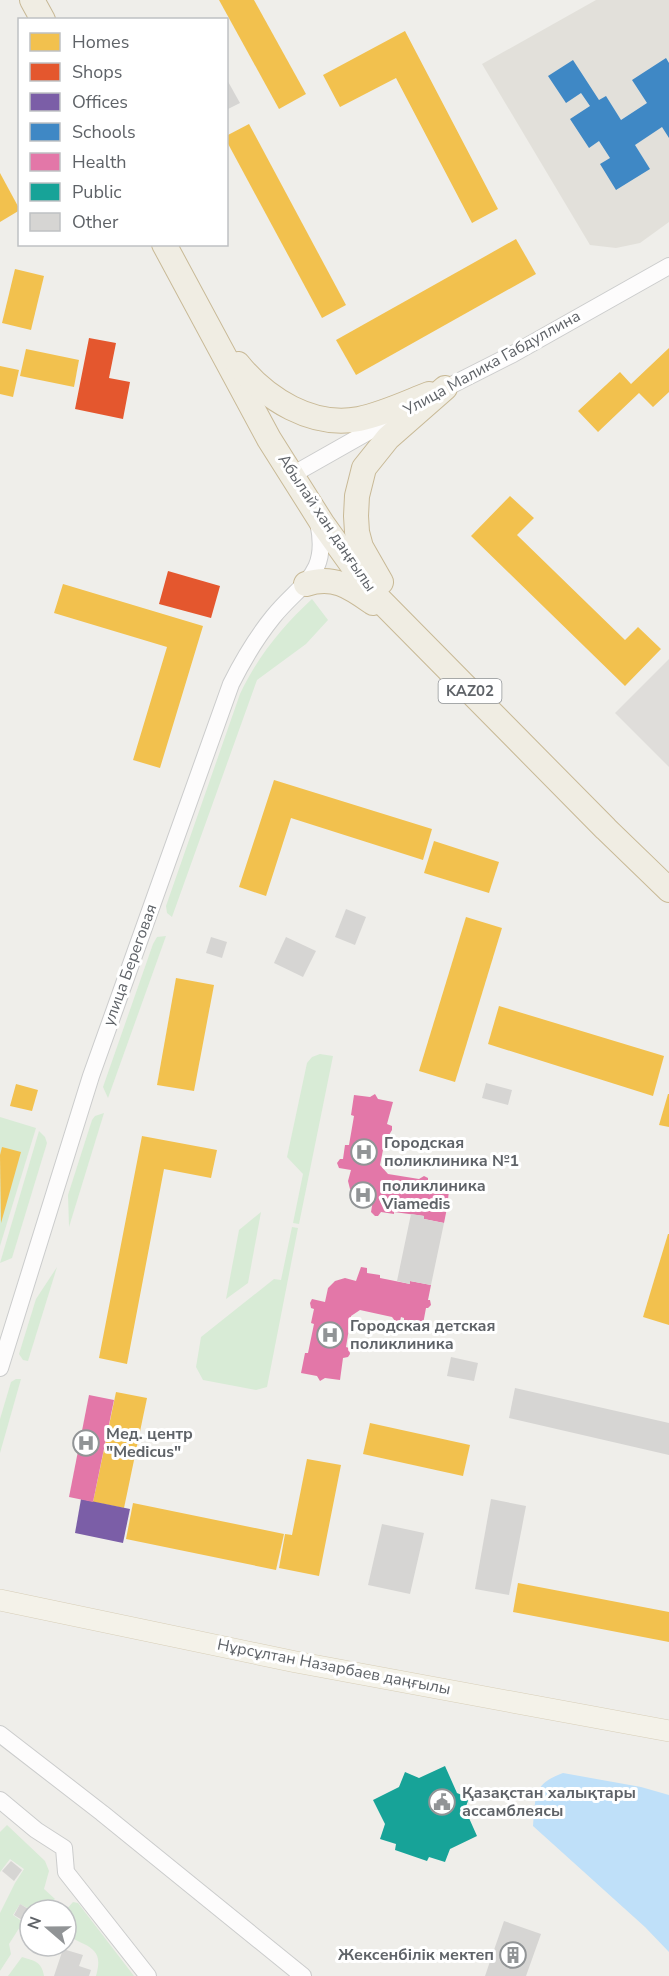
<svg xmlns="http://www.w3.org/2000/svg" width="669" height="1976" font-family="'Nunito Sans',sans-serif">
	<rect width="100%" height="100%" fill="#efeeea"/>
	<polygon fill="#dfddda" points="669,659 669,767 615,713"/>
	<polygon fill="#e2e0da" points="596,0 669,0 669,222 640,243 616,248 590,245 482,64"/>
	<g fill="#d8ebd6">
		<path d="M 312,599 L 328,620 L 306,644 L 257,680 L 172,917 L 167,913 L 166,906 L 240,694 C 258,656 282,627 312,599 Z"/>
		<polygon points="166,936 108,1098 103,1087 153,944 157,937"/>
		<polygon points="320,1054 333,1056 299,1224 293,1223 303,1174 287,1157 307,1063 312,1057"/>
		<polygon points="104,1113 69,1227 68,1195 92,1120 95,1116"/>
		<polygon points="0,1117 36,1128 0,1246"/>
		<polygon points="39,1131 45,1137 47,1143 12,1258 0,1263"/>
		<polygon points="261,1212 248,1283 226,1299 239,1230"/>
		<polygon points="292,1227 298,1228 267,1387 256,1390 203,1380 196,1367 201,1337 274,1279 281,1280"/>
		<polygon points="57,1267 28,1361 23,1360 19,1354 36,1299"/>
		<polygon points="16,1379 21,1379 0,1453 0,1419 11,1382"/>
		<polygon points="7,1825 45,1861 49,1871 44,1889 55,1899 47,1906 31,1910 20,1904 13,1915 23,1922 9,1944 11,1954 0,1971 0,1913 15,1883 24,1869 10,1859 0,1872 0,1832"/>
		<path d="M 73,1902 L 78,1903 L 134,1976 L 96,1976 C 105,1947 87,1947 66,1935 L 66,1910 Z"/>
		<path d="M 22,1957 C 35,1961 42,1962 44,1976 L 8,1976 Z"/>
	</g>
	<path fill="#bfe0f9" d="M 563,1773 L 641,1787 L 669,1795 L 669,1952 L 645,1927 L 533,1826 C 536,1797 532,1784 563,1773 Z"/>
	<g fill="#f2c14e">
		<polygon points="219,0 254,0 306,94 279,109"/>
		<polygon points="405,31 498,209 472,223 396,78 340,107 323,75"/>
		<polygon points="249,124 346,305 322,318 226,140 226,136"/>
		<polygon points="0,173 20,210 0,222"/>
		<polygon points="516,239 536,274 356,375 336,340"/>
		<polygon points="15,269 44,276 31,330 2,323"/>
		<polygon points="669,348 669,392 653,407 639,393 598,432 578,411 620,372 631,384"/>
		<polygon points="26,349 79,360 74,387 20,376"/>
		<polygon points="0,366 19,370 13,397 0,394"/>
		<polygon points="510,496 534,518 517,535 625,640 638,627 661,649 625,686 471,536"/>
		<polygon points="63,584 203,626 160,768 133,760 167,647 54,613"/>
		<polygon points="274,780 432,829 423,860 291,818 266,896 239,887"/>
		<polygon points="434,841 499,862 489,893 424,873"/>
		<polygon points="466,917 502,928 455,1082 419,1071"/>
		<polygon points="176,978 214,985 194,1091 157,1085"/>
		<polygon points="499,1006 664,1056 653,1096 488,1044"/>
		<polygon points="16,1084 38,1090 32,1111 10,1106"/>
		<polygon points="668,1094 669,1094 669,1127 659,1125"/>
		<polygon points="142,1136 217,1150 211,1178 164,1169 127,1364 99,1358"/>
		<polygon points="2,1147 21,1152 1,1223 0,1155"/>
		<polygon points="668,1234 669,1234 669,1325 643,1317"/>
		<polygon points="116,1392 147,1398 124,1508 93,1502"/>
		<polygon points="370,1423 470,1445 463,1476 363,1454"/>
		<polygon points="307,1459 341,1465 319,1576 279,1568 285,1534 292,1535"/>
		<polygon points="133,1503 284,1534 276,1570 126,1539"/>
		<polygon points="518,1583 669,1612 669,1642 513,1612"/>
	</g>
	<g fill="#e4572e">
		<polygon points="89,338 116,343 109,378 130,382 123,419 75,409"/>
		<polygon points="168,571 220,586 211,618 159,604"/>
	</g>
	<polygon fill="#7b5ea7" points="81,1499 130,1509 123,1543 75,1533"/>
	<polygon fill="#3f88c5" points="666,58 669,63 669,138 662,127 635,145 650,169 616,190 600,164 610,158 599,141 589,148 570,119 590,106 581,93 566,103 548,76 573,60 599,100 606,96 621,120 647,103 632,80"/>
	<g fill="#e377a8">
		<polygon points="375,1094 378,1099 393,1102 387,1124 392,1126 392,1130 389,1135 386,1135 380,1165 388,1174 419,1179 424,1176 428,1178 428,1182 431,1181 450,1183 448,1199 452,1204 449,1208 447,1208 444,1223 424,1219 424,1216 394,1212 394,1214 381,1212 378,1216 375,1216 371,1212 373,1200 357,1197 350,1189 348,1181 351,1170 339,1168 337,1163 340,1159 343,1159 345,1145 349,1145 354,1116 351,1115 354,1095 370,1097"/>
		<polygon points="361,1267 367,1268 367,1273 380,1275 380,1278 410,1284 410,1281 431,1285 428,1300 430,1300 431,1305 428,1308 426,1308 423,1324 404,1320 404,1318 401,1317 400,1321 395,1321 392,1317 360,1310 351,1316 346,1347 349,1348 350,1354 348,1357 343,1358 340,1380 325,1378 320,1381 317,1376 301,1373 305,1353 308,1353 314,1324 311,1323 314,1309 311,1308 310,1303 312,1299 325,1302 328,1288 335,1281 345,1278 356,1281"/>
		<polygon points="89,1395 114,1400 93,1502 69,1497"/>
	</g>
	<polygon fill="#17a398" points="445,1766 457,1793 469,1798 465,1809 477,1836 450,1849 445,1862 429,1857 427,1861 395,1850 396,1844 380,1839 385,1824 373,1800 399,1787 405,1772 419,1778"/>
	<g fill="#d6d5d3">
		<polygon points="226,78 240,103 226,110"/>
		<polygon points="346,909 366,917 355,945 335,937"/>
		<polygon points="211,937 227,942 222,958 206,953"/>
		<polygon points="286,937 316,951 303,977 274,963"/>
		<polygon points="486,1083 512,1090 508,1105 482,1098"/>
		<polygon points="411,1214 424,1216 424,1219 444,1223 431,1285 410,1281 410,1284 397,1281"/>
		<polygon points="451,1357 478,1363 474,1381 447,1376"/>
		<polygon points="515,1388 669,1423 669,1455 509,1418"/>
		<polygon points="491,1499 526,1506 509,1595 475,1589"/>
		<polygon points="382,1524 424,1533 410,1594 368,1585"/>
		<polygon points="11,1861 22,1870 14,1881 2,1871"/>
		<polygon points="20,1904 30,1910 30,1919 27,1923 14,1915"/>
		<polygon points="504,1921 541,1934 526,1976 485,1976"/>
		<polygon points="63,1949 83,1955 79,1966 91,1970 89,1976 54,1976"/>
	</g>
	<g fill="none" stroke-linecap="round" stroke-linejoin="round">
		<g stroke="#cbcccc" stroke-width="18">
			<g id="minor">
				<polyline points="436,393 513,354 669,266"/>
				<polyline points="292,475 398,415"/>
				<path d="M 0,1368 L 91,1076 L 231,684 C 243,660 256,638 273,617 C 301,582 330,576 318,522"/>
				<polyline points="0,1734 102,1813 303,1976"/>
				<polyline points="0,1800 36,1830 64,1848 66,1872 148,1976"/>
			</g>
		</g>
		<g stroke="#d7ceb8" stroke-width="22">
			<polyline id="major" points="0,1600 296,1662 669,1731"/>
		</g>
		<g stroke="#c8b996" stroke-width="26">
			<g id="highway">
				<polyline points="32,0 43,20"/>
				<polyline points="164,244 269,439 322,523 370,590 606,829 669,890"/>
				<path d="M 238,364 C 266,399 312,428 359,419 C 383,414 406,403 429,394"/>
				<polyline points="381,582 361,547 357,532 356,516 357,496 364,468 388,438 445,388"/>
				<path d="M 306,584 C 334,575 350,587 373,603"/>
			</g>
		</g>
		<use href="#minor" stroke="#fdfcfc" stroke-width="16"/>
		<use href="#major" stroke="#f4f2e9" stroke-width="21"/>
		<use href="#highway" stroke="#f0ede3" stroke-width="24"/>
	</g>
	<defs>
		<g id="hospital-ring" transform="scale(1.35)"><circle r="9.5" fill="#fff" stroke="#919496" stroke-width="1.5"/><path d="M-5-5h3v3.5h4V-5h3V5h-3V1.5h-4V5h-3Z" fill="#919496"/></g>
		<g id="civic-ring" transform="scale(1.35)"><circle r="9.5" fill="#fff" stroke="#919496" stroke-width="1.5"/><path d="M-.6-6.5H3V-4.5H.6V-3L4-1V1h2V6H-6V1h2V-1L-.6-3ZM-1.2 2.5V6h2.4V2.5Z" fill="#919496"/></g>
		<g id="building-ring" transform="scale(1.35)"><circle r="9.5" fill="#fff" stroke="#919496" stroke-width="1.5"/><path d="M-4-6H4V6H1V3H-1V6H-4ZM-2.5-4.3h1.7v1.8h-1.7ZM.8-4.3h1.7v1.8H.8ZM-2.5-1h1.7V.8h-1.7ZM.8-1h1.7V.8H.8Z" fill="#919496"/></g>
	</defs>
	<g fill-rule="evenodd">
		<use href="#hospital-ring" x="364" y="1152"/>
		<use href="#hospital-ring" x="363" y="1195"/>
		<use href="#hospital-ring" x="330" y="1335"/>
		<use href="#hospital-ring" x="86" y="1443"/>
		<use href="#civic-ring" x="442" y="1802"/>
		<use href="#building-ring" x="513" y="1955"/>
	</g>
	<g text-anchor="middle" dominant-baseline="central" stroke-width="6" stroke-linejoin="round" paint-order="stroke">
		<rect fill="#fff" stroke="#8f9295" stroke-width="1.5" x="438.5" y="679" width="63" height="24" rx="4.5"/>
		<g font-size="15" font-weight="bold" fill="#5f6368">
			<text x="470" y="691">KАZ02</text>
		</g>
		<g font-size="16" fill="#5f6368" stroke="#fff">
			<text transform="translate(492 363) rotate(-29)">Улица Малика Габдуллина</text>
			<text transform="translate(327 523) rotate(56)">Абылай хан даңғылы</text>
			<text transform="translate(130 965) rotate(-70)">улица Береговая</text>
			<text transform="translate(334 1667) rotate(11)">Нұрсұлтан Назарбаев даңғылы</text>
		</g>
		<g font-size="16" font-weight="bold" fill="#5f6368" stroke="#fff" text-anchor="start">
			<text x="384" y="1143">Городская<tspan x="384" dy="18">поликлиника №1</tspan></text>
			<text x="382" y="1186">поликлиника<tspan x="382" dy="18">Viamedis</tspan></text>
			<text x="350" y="1326">Городская детская<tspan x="350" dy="18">поликлиника</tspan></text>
			<text x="106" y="1434">Мед. центр<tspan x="106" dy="18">"Medicus"</tspan></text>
			<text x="462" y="1793">Қазақстан халықтары<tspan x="462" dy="18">ассамблеясы</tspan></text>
			<text x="494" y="1955" text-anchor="end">Жексенбілік мектеп</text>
		</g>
	</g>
	<rect x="18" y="18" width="210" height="228" fill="#ffffff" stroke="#bfc1c3" stroke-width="1.5"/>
	<rect x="30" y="33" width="30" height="18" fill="#f2c14e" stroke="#bfc1c3" stroke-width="1.5"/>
	<text x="72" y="48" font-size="18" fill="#5f6368">Homes</text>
	<rect x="30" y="63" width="30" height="18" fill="#e4572e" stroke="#bfc1c3" stroke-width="1.5"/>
	<text x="72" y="78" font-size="18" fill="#5f6368">Shops</text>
	<rect x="30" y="93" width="30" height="18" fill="#7b5ea7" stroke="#bfc1c3" stroke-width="1.5"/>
	<text x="72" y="108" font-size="18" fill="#5f6368">Offices</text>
	<rect x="30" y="123" width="30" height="18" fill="#3f88c5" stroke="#bfc1c3" stroke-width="1.5"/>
	<text x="72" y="138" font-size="18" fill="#5f6368">Schools</text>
	<rect x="30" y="153" width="30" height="18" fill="#e377a8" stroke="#bfc1c3" stroke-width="1.5"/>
	<text x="72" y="168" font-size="18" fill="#5f6368">Health</text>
	<rect x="30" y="183" width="30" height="18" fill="#17a398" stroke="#bfc1c3" stroke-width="1.5"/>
	<text x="72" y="198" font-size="18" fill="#5f6368">Public</text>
	<rect x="30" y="213" width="30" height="18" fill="#d6d5d3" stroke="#bfc1c3" stroke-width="1.5"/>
	<text x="72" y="228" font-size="18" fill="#5f6368">Other</text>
	<g transform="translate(48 1928) rotate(290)"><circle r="28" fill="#ffffff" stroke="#bfc1c3" stroke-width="1.5"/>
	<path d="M0-4.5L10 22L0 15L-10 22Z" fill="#919496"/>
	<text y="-9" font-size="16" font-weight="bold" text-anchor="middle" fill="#5f6368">N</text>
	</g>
</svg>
